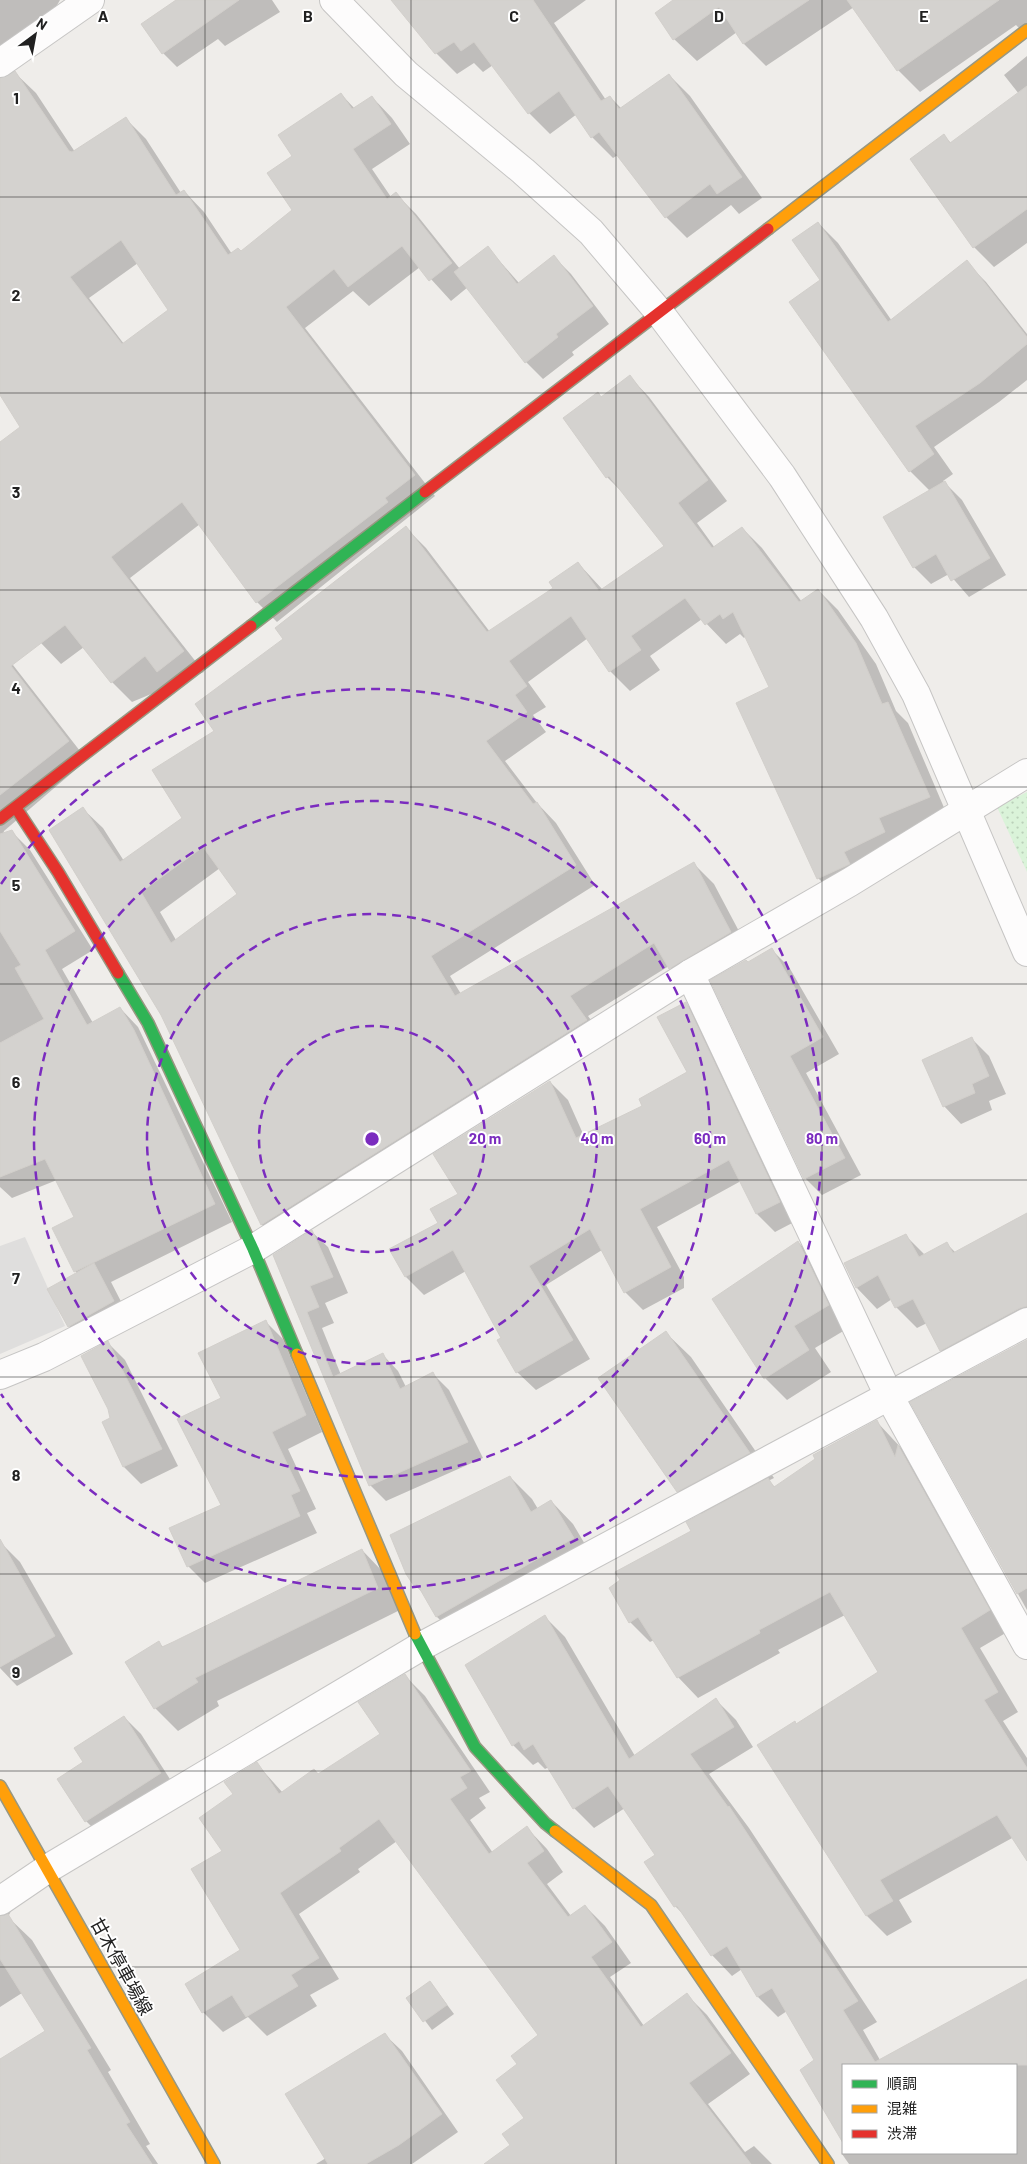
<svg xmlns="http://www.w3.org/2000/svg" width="1027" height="2164" font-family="Barlow,'Noto Sans JP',sans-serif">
	<defs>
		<pattern id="park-dots" width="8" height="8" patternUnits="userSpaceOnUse" patternTransform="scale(1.25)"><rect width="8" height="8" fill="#daf3d9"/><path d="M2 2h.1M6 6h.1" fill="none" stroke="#bbd0ba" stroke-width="1.8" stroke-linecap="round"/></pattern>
	</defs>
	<rect width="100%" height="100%" fill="#efedea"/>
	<polygon fill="url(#park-dots)" points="1027,792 1027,872 997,807"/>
	<polygon fill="#dfdedd" points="25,1237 65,1326 0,1354 0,1246"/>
	<g fill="#0003" fill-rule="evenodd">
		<path d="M 0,0 L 60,0 L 28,56 L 7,76 L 15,73 L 36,93 L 75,152 L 126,119 L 146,139 L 181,193 L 184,191 L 204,212 L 232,254 L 241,252 L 293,210 L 294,157 L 341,94 L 355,109 L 372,97 L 392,118 L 410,144 L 372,169 L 391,197 L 396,194 L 416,214 L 460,269 L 488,248 L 519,283 L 554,257 L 571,274 L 609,324 L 572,352 L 574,355 L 543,379 L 526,362 L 468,287 L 451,301 L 420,267 L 369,306 L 353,291 L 305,328 L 435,496 L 277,622 L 257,602 L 200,524 L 130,578 L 204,672 L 132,702 L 112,682 L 84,647 L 61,664 L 41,643 L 0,592 L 0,443 L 120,353 L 0,390 ZM 138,263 L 169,310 L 124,344 L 89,298 Z"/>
		<polygon points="190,0 272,0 280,12 225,46 218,39 177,67 163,53"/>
		<polygon points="392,0 586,0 554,23 606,100 610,97 622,109 669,75 690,96 762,198 739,214 731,205 687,238 666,217 618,155 613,158 592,137 577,114 550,134 529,113 493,65 483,72 474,63 457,74 436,53"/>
		<polygon points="676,0 1027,0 1027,36 1016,25 920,92 898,70 854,7 766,66 744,44 737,32 697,61 674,39"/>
		<polygon points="1027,56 1027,243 994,267 974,247 944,136 951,143 1019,94 1004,75"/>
		<polygon points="818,223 838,243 892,321 966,262 986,282 1027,334 1027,380 999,402 934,447 953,474 943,481 962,500 1006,575 969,597 949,574 931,584 914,567 930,491 910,471 822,281"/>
		<path d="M 630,377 L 649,397 L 727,501 L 697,523 L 715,548 L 742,528 L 762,548 L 802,602 L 818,590 L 838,610 L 876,664 L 896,711 L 908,723 L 948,817 L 838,898 L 818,878 L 771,687 L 746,636 L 744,638 L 740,634 L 726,644 L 702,619 L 650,656 L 660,670 L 630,691 L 610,671 L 588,638 L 528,682 L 546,707 L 533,715 L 546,732 L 505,761 L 537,803 L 556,823 L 595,885 L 450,976 L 461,994 L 694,864 L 714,884 L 750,952 L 690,988 L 669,966 L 588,1016 L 606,1041 L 282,1244 L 262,1225 L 163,1014 L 83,809 L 103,828 L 124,861 L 183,818 L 215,731 L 285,639 L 406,528 L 426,548 L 490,632 L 555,588 L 578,563 L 603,590 L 666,546 L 627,497 L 607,477 L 602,398 ZM 220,868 L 239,894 L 176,940 L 160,912 Z"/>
		<polygon points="0,652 13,665 87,760 4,831 3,835 11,831 30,850 93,950 62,969 93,1023 120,1008 138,1027 232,1222 111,1282 130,1319 86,1343 69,1326 77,1274 54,1228 76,1217 57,1180 12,1198 0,1187"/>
		<polygon points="772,950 789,967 839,1054 806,1073 861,1175 822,1195 805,1178 748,963"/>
		<polygon points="685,1003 704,1021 798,1220 775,1232 757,1214 741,1181 657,1227 684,1277 684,1288 643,1310 625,1292 602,1250 546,1285 590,1359 536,1390 517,1372 503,1338 466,1271 424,1295 406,1277 391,1250 440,1224 460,1194 550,1082 568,1100 584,1136 644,1107 689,1073"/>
		<polygon points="972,1039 989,1056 1006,1094 989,1101 992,1110 961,1124 944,1106"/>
		<polygon points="1027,1222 1027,1330 962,1371 941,1350 927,1323 917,1328 896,1307 892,1299 877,1309 857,1288 845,1264 906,1236 925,1255 947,1244 956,1253"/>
		<polygon points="312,1232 328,1247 348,1293 325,1303 334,1323 322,1328 341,1375 383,1355 398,1371 406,1387 433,1374 449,1390 483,1458 386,1501 370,1485 274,1256"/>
		<polygon points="798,1242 820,1264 850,1327 815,1348 831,1372 787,1400 765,1378"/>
		<polygon points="266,1322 283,1339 322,1432 288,1449 316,1509 307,1513 317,1533 205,1583 188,1566 222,1506 222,1398"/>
		<polygon points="666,1333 691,1357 774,1478 768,1481 775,1487 877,1422 918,1466 1009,1631 980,1648 1018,1712 1003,1721 1027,1758 1027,1850 1014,1837 899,1900 912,1922 887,1936 867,1916 759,1745 797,1725 880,1672 845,1615 778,1650 780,1653 698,1698 678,1677 654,1640 650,1642 630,1622 702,1515 678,1491"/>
		<polygon points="108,1343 125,1360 178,1466 141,1484 124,1467 103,1423 112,1419"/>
		<polygon points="1027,1347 1027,1610 912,1403"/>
		<polygon points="510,1477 532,1499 538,1509 551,1501 573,1524 595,1561 460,1639 437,1617 424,1594 415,1585"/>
		<polygon points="2,1544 20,1562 73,1654 17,1686 0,1668"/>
		<polygon points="362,1550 384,1573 400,1610 217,1701 219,1706 178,1731 155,1708 159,1643 164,1648"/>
		<polygon points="545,1617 565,1637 635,1756 716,1700 736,1720 753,1747 709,1774 749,1828 877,2022 863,2030 880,2060 1027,1980 1027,2164 849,2164 842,2154 844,2153 1016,2153 1016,2065 843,2065 843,2140 802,2070 816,2061 787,2011 778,2017 758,1997 742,1969 732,1976 712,1955 687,1918 675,1906 657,1855 625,1808 594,1828 574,1808 549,1767 545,1769 538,1762 533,1765 513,1745"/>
		<polygon points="405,1676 425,1696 490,1792 479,1798 486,1808 470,1820 493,1853 527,1828 547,1849 563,1872 547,1884 571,1916 585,1906 605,1926 631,1963 610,1977 644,2026 687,1995 707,2015 750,2074 708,2104 745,2152 754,2146 772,2164 503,2164 526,2119 519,2064 540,2036 397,1841 358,1869 360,1872 299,1914 339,1979 310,1995 317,2006 267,2036 248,2017 223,2032 203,2012 242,1951 224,1852 235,1795 257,1764 283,1793 319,1775 382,1734"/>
		<polygon points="124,1717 141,1734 177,1790 103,1838 86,1821 85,1763"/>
		<polygon points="0,1893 11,1911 7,1919 10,1919 32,1940 111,2070 108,2072 150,2144 146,2146 158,2164 0,2164 0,2061 46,2031 22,1993 0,2007"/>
		<polygon points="430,1982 454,2014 432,2030 408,1998"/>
		<polygon points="384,2034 402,2051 458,2132 412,2164 316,2164 326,2158"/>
	</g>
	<g fill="#d4d2cf" stroke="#d2cfcb" fill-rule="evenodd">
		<polygon points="176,0 239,0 162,54 141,24"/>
		<polygon points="391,0 533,0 601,101 610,96 619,109 669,74 742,177 717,194 710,184 665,218 599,132 591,138 559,91 528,114 474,42 461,51 454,42 435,54"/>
		<polygon points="673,0 809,0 743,44 719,7 673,40 655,13"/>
		<polygon points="847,0 999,0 897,71"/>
		<path d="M 15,71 L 69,151 L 72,152 L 126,117 L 176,195 L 184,190 L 228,255 L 238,248 L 241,251 L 292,210 L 267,173 L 292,156 L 278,135 L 341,93 L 352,109 L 372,96 L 391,124 L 353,149 L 387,199 L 396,192 L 452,263 L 429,281 L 402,246 L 348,287 L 334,269 L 286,307 L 415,475 L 385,498 L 388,502 L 256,603 L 182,502 L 111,557 L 184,651 L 157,672 L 145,656 L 111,683 L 65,625 L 11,666 L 69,741 L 0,795 L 0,442 L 20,427 L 0,395 L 0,78 ZM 121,240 L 168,310 L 122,344 L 70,277 Z"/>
		<polygon points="1027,86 1027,209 973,248 910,159 944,134 950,143"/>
		<polygon points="818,222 888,322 967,260 1027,337 1027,344 980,383 915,426 934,454 909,472 789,302 820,280 792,240"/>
		<polygon points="488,246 517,284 554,255 593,306 556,334 558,337 525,363 454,272"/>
		<path d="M 630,375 L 708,480 L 678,503 L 712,548 L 742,527 L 799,602 L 818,589 L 856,643 L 882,704 L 888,702 L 930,797 L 879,818 L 885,832 L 844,852 L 850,864 L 817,879 L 736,703 L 769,687 L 733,612 L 723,619 L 720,614 L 705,625 L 685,598 L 631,636 L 641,650 L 609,672 L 571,616 L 509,661 L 527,686 L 515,695 L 527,712 L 486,741 L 533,804 L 537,802 L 576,865 L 431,956 L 455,996 L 694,862 L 731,932 L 669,969 L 654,943 L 570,996 L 587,1020 L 261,1225 L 161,1015 L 49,830 L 83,807 L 120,862 L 182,818 L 152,770 L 214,731 L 195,704 L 283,639 L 275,628 L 406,526 L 487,632 L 553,588 L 549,582 L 578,562 L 599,591 L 664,546 L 609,476 L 606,478 L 563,418 L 598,392 L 601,397 ZM 203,847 L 237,894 L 171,943 L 141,892 Z"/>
		<polygon points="945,481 990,558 951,581 936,554 913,568 883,517"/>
		<polygon points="12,830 75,931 45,950 87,1025 120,1007 134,1030 215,1204 74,1272 52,1228 74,1217 45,1159 0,1177 0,1043 44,1019 15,968 21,965 0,931 0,834"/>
		<polygon points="772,948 823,1037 790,1056 845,1158 804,1179 710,980 746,960 748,962"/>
		<polygon points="686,1002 780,1202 756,1214 729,1160 640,1209 671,1267 624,1293 590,1229 529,1266 573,1340 516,1373 497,1340 501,1338 453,1250 405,1277 389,1249 438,1223 430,1209 458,1194 433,1154 550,1081 576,1138 642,1106 639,1099 687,1072 657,1017"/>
		<polygon points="972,1037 989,1076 972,1084 975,1093 943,1107 922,1060"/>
		<polygon points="1027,1213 1027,1306 1020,1308 940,1351 913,1299 895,1308 878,1275 856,1288 844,1263 906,1234 919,1257 947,1242 953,1253"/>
		<polygon points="312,1230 333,1277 310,1286 319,1307 307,1312 333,1377 383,1353 400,1389 433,1372 468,1442 369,1486 273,1255"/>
		<polygon points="798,1241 829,1305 794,1326 809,1350 764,1379 712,1299"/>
		<polygon points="94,1263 114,1301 68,1327 47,1289"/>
		<polygon points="266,1320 306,1415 272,1432 300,1491 291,1495 300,1516 187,1567 169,1528 221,1505 177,1419 221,1398 198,1353"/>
		<polygon points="666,1331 750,1453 677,1492 598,1378"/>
		<polygon points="1027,1340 1027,1588 1017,1594 910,1402"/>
		<polygon points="108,1341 162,1449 123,1467 102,1422 110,1418 108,1409 81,1356"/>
		<polygon points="877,1420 895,1457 898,1445 990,1610 961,1628 998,1692 984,1700 1027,1768 1027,1861 997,1815 880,1880 893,1901 866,1916 757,1745 795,1721 796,1724 878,1672 830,1592 759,1630 760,1633 677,1678 638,1617 629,1623 609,1588 620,1580 615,1572 691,1531 686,1522 768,1478 774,1487 815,1459 813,1455"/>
		<polygon points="510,1476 531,1512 551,1500 574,1538 436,1617 417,1584 414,1586 406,1574 390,1535"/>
		<polygon points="0,1539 55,1636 0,1667"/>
		<polygon points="362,1549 378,1588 195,1678 198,1682 154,1709 125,1662 159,1641 162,1647 173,1642"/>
		<polygon points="545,1615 629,1759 716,1698 734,1727 690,1754 728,1807 729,1806 858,2001 843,2010 875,2062 1027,1979 1027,2065 843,2065 843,2143 800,2070 814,2060 772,1988 757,1997 727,1946 711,1956 677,1906 674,1907 644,1862 655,1855 608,1786 573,1809 533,1744 524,1750 519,1741 512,1746 465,1665"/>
		<polygon points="405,1674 471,1771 460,1777 467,1788 450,1799 489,1854 527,1826 544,1851 527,1863 568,1917 585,1905 612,1942 591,1957 641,2027 687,1993 731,2053 689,2083 751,2164 484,2164 510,2145 502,2134 524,2118 496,2080 517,2064 511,2056 538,2035 379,1819 339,1848 341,1851 280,1893 319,1958 291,1975 298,1986 246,2017 232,1995 202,2013 185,1984 240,1950 191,1869 222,1851 199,1818 233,1794 224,1782 257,1762 279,1794 314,1769 318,1774 380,1734 358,1702"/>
		<polygon points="124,1716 161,1773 85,1822 57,1779 83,1762 74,1748"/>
		<polygon points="8,1914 91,2048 87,2050 130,2122 126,2124 152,2164 0,2164 0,2059 45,2031 0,1959 0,1916"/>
		<polygon points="430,1981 447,2005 423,2022 406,1998"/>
		<polygon points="385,2033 442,2114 399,2145 366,2164 328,2164 285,2094"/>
	</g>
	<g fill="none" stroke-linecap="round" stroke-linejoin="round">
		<g stroke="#c6c5c4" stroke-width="30">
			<g id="street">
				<polyline points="334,0 406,74 523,171 591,232 659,312 782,476 874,618 916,694 1027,952"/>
				<polyline points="0,63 90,0"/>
				<polyline points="690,974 889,1396 1027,1645"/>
				<polyline points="0,1375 44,1357 253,1249 690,974 850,882 1027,773"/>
				<polyline points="0,1901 47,1869 420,1647 1027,1322"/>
			</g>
		</g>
		<g stroke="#989882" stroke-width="14">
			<g id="fast">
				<polyline points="251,626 425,492"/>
				<polyline points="118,973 148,1023 253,1249 297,1354"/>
				<polyline points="415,1634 475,1747 545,1823 555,1831"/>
			</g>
		</g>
		<g stroke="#989882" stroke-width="14">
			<g id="slow">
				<polyline points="768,229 1027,30"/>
				<polyline points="297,1354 415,1634"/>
				<polyline points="0,1786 214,2164"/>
				<polyline points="555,1831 651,1905 828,2164"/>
			</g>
		</g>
		<g stroke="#989882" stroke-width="14">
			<g id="jam">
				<polyline points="425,492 768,229"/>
				<polyline points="16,808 58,872 118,973"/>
				<polyline points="0,819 251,626"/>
			</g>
		</g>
		<use href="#street" stroke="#fdfcfc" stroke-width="28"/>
		<use href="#fast" stroke="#30b455" stroke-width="11"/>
		<use href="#slow" stroke="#ff9f0a" stroke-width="11"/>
		<use href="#jam" stroke="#e5322d" stroke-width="11"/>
	</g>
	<path fill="none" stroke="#212121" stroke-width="1" stroke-opacity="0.55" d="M 205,0 L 205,2164M 411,0 L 411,2164M 616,0 L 616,2164M 822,0 L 822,2164M 0,197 L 1027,197M 0,393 L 1027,393M 0,590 L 1027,590M 0,787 L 1027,787M 0,984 L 1027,984M 0,1180 L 1027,1180M 0,1377 L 1027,1377M 0,1574 L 1027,1574M 0,1771 L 1027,1771M 0,1967 L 1027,1967"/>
	<g fill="none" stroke="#7b2cbf" stroke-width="2.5" stroke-dasharray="9 6">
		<circle cx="372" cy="1139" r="113"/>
		<circle cx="372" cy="1139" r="225"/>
		<circle cx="372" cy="1139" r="338"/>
		<path d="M1 884A450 450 0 1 1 1 1394"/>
	</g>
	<g text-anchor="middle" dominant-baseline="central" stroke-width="4" stroke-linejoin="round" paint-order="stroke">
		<g font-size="18" fill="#212121" stroke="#fff">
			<text transform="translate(122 1966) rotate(61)">甘木停車場線</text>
		</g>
	</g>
	<g font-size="16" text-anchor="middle" font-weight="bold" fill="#212121" stroke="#fff" stroke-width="4" stroke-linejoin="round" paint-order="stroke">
		<text x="103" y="22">A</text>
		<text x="308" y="22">B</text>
		<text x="514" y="22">C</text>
		<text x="719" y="22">D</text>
		<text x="924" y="22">E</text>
		<text x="16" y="104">1</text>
		<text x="16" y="301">2</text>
		<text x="16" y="498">3</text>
		<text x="16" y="694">4</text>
		<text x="16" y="891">5</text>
		<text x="16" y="1088">6</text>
		<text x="16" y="1284">7</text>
		<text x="16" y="1481">8</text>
		<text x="16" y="1678">9</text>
	</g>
	<circle cx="372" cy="1139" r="8" fill="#7b2cbf" stroke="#fff" stroke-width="2.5"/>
	<g font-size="15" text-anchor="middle" font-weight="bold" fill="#7b2cbf" stroke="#fff" stroke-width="4" stroke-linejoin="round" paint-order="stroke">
		<text x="485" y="1144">20 m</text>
		<text x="597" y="1144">40 m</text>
		<text x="710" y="1144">60 m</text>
		<text x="822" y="1144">80 m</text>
	</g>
	<rect x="842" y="2064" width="175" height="90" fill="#ffffff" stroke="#a6a6a6"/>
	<rect x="852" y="2080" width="25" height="8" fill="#30b455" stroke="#a6a6a6"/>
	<text x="887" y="2089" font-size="15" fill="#212121">順調</text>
	<rect x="852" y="2105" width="25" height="8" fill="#ff9f0a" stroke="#a6a6a6"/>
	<text x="887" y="2114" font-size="15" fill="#212121">混雑</text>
	<rect x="852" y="2130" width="25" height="8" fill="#e5322d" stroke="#a6a6a6"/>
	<text x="887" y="2139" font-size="15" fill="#212121">渋滞</text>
	<g transform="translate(35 35) rotate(32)" stroke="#ffffff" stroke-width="4" paint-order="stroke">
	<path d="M0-4L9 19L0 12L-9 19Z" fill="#212121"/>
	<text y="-8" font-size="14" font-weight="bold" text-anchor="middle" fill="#212121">N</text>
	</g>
</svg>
